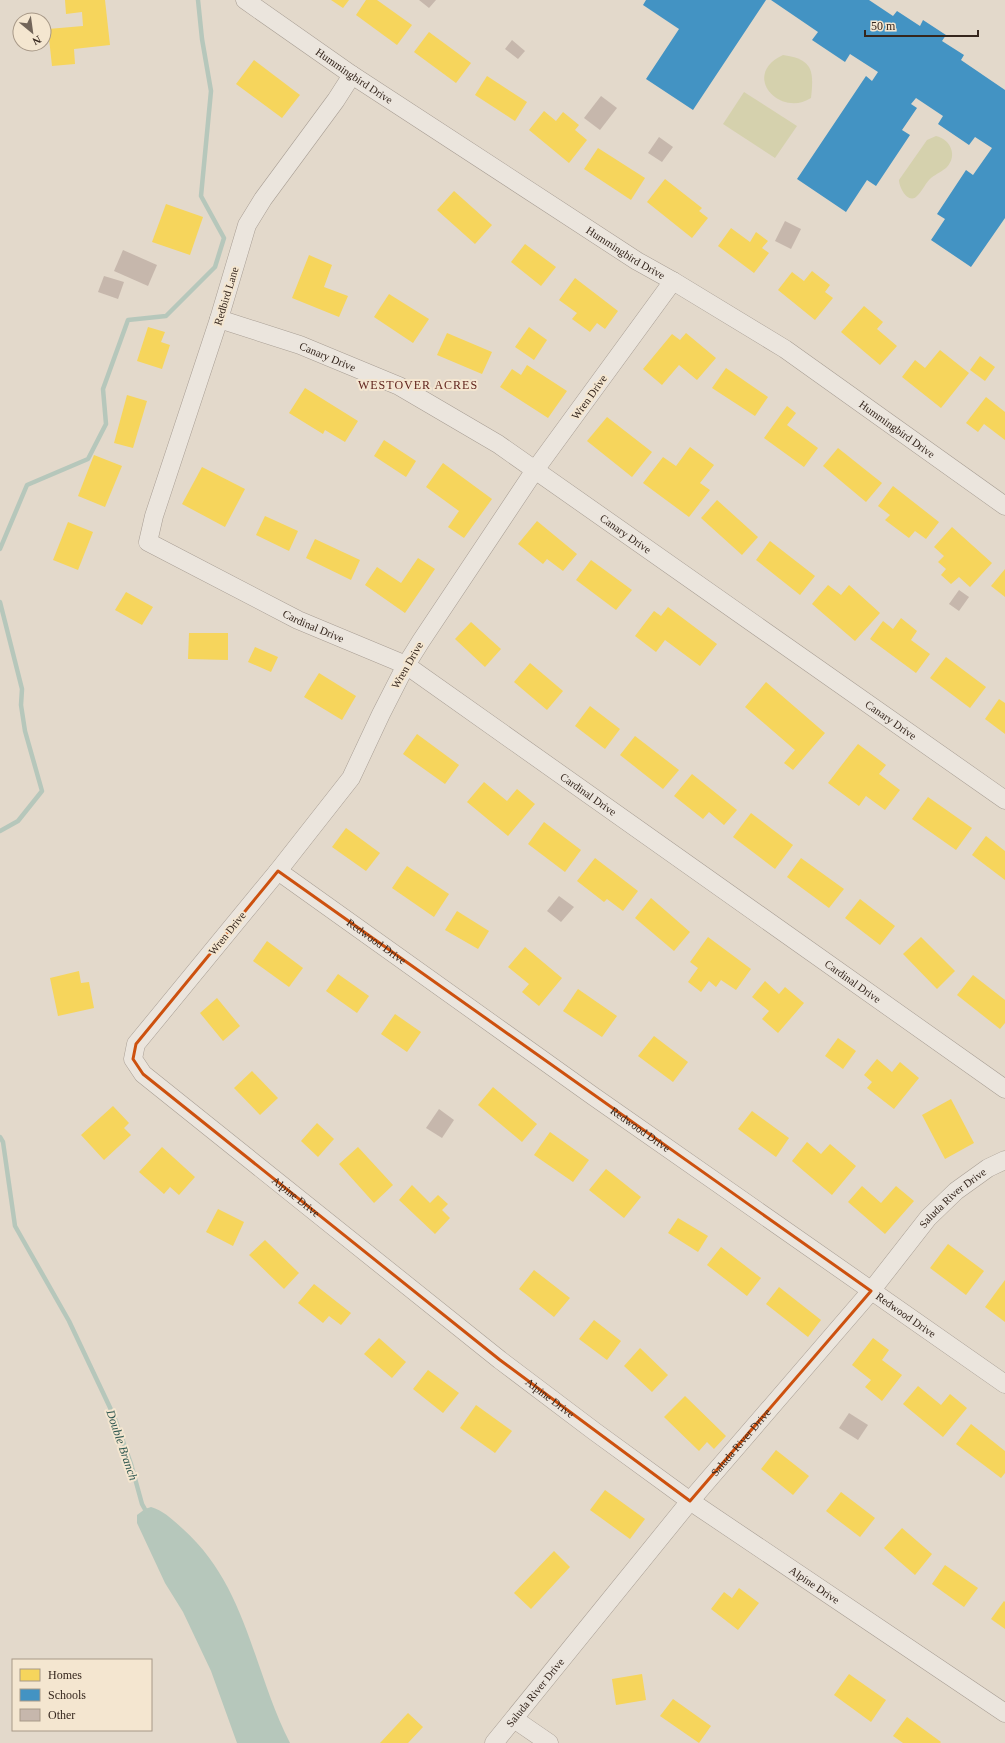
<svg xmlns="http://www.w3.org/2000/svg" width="1005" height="1743" font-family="'Times New Roman',serif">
	<rect width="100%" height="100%" fill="#e3d9cb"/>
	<g fill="#d5d1ad">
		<path d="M 783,55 C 813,59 814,71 811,98 C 780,118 740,75 783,55 Z"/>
		<polygon points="744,92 797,126 775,158 723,124"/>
		<path d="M 936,136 C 950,139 958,155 947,167 C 943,171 936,174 931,178 C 926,182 923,190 918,195 C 909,206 899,188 899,180 L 927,140 Z"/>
	</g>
	<path fill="#b6c7bb" d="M 151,1507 C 164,1511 173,1520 183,1529 C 247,1586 253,1671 290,1743 L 237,1743 L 211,1671 L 183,1612 L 165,1583 L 137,1523 L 137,1515 L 145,1509 Z"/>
	<g fill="#f6d55c">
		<polygon points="65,0 105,0 110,45 74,49 75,64 52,66 48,29 83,26 82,12 66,14"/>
		<polygon points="331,0 349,0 343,8"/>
		<polygon points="366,0 377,0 412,25 397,45 356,15"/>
		<polygon points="429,32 471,63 456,83 414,52"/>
		<polygon points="254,60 300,95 282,118 236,84"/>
		<polygon points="487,76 527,102 515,121 475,95"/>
		<polygon points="544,111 556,121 563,112 579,125 575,130 587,140 569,163 529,130"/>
		<polygon points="598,148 645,178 631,200 584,169"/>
		<polygon points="665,179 702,208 699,211 708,218 692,238 647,202"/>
		<polygon points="454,191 492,225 475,244 437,210"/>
		<polygon points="166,204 203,217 190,255 152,242"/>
		<polygon points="731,228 750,242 756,232 768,241 762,248 769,253 754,273 718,246"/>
		<polygon points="525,244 556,267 541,286 511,262"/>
		<polygon points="309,255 332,265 324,287 348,296 339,317 292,298"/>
		<polygon points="812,271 830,285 825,292 833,298 815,320 778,290 792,272 804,281"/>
		<polygon points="575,278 618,311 605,329 597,323 590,332 572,319 577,313 559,300"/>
		<polygon points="389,294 429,319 413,343 374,317"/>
		<polygon points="864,306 883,322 877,329 897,346 880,365 841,332"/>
		<polygon points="148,327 165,332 161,342 170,345 162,369 137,361"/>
		<polygon points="529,327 547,340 534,360 515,347"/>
		<polygon points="447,333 492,352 482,374 437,355"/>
		<polygon points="686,333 716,358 697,380 679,365 662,385 643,369 672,334 680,340"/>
		<polygon points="940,350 969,373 941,408 902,377 915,360 925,368"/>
		<polygon points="980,356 995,367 985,381 970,370"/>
		<polygon points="527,365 567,391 548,418 500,387 512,369 521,375"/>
		<polygon points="726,368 768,397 755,416 712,388"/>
		<polygon points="305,388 358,421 345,442 325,430 323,434 289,413"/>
		<polygon points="127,395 147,401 133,448 114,443"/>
		<polygon points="986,397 1005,412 1005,440 984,424 978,432 966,423"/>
		<polygon points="787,406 796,413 787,425 818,448 804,467 764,438"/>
		<polygon points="607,417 652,452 632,477 587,441"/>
		<polygon points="384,440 416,461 406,477 374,456"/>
		<polygon points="690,447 714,465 700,483 710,490 689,517 643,483 663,457 676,466"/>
		<polygon points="838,448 882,483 866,502 823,466"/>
		<polygon points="94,455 122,466 105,507 78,496"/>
		<polygon points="443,463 492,499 464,538 448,527 459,511 426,487"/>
		<polygon points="202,467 245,489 225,527 182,504"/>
		<polygon points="893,486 939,522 926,539 915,531 909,538 885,520 890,515 878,506"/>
		<polygon points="717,500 758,537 742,555 701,518"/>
		<polygon points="265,516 298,531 289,551 256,535"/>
		<polygon points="537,521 577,554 563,571 547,559 543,564 518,544"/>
		<polygon points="68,522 93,532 78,570 53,560"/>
		<polygon points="952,527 992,563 970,587 959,577 951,584 941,575 946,569 938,562 944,556 934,547"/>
		<polygon points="315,539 360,560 351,580 306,558"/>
		<polygon points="770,541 815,576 800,595 756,560"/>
		<polygon points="418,558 435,569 405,613 365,585 377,567 401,583"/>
		<polygon points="591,560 632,590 616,610 576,580"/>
		<polygon points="1005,569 1005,597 991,586"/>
		<polygon points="828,585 841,595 849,585 880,613 855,641 812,604"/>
		<polygon points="126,592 153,607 142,625 115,610"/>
		<polygon points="668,607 717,644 700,666 665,640 656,652 635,636 654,611 661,616"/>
		<polygon points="901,618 917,631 911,640 930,654 916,673 870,639 883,621 893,629"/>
		<polygon points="471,622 501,649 485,667 455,639"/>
		<polygon points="189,633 228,633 228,660 188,659"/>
		<polygon points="255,647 278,657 271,672 248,662"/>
		<polygon points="946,657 986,687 970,708 930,678"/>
		<polygon points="530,663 563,691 547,710 514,682"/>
		<polygon points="319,673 356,696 342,720 304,697"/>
		<polygon points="766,682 825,733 793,770 784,763 795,750 745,707"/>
		<polygon points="999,699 1005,703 1005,734 985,719"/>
		<polygon points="590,706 620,729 605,749 575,726"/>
		<polygon points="417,734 459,765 445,784 403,754"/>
		<polygon points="635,736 679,770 663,789 620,755"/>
		<polygon points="858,744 886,765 879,774 900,790 885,810 866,796 859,806 828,783"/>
		<polygon points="692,774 737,810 724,825 709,812 703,819 674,796"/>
		<polygon points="484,782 507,801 517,789 535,804 508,836 467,802"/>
		<polygon points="928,797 972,828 956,850 912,819"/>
		<polygon points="751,813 793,845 775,869 733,837"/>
		<polygon points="544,822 581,850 565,872 528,844"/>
		<polygon points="346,828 380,853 366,871 332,847"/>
		<polygon points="986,836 1005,851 1005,880 972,855"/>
		<polygon points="595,858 638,891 623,911 607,899 604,902 577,881"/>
		<polygon points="801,858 844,889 829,908 787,877"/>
		<polygon points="407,866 449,894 434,917 392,888"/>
		<polygon points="651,898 690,932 674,951 635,918"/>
		<polygon points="860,899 895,926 880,945 845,918"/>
		<polygon points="457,911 489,931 478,949 445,930"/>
		<polygon points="708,937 751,969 736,990 721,980 716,987 709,981 701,992 688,982 698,968 690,962"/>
		<polygon points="921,937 955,971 937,989 903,954"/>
		<polygon points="267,941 303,968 289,987 253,961"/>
		<polygon points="525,947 562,978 539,1006 522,992 529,984 508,967"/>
		<polygon points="79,971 81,983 89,982 94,1008 58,1016 50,978"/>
		<polygon points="338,974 369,996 357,1013 326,991"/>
		<polygon points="973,975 1005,1000 1005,1023 1000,1029 957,995"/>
		<polygon points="765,981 779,994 785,987 804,1003 778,1033 762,1019 769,1011 752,997"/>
		<polygon points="578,989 617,1016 602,1037 563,1011"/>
		<polygon points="217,998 240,1026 223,1041 200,1013"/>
		<polygon points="395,1014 421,1032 407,1052 381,1034"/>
		<polygon points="654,1036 688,1062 673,1082 638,1056"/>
		<polygon points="838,1038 856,1051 843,1069 825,1056"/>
		<polygon points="877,1059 892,1072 900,1062 919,1078 894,1109 867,1088 872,1082 864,1075"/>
		<polygon points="252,1071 278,1098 260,1115 234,1088"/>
		<polygon points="493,1087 537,1124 522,1142 478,1105"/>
		<polygon points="951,1099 974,1143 945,1159 922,1115"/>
		<polygon points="113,1106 129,1123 124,1128 131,1135 104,1160 81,1135"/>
		<polygon points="752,1111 789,1138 776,1157 738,1129"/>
		<polygon points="317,1123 334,1139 318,1157 301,1141"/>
		<polygon points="550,1132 589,1160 573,1182 534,1155"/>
		<polygon points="807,1142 821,1154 830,1144 856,1166 832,1195 792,1161"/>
		<polygon points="162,1147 195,1177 179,1195 170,1187 164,1194 139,1172"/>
		<polygon points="358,1147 393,1185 374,1203 339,1164"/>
		<polygon points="606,1169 641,1197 624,1218 589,1190"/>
		<polygon points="412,1185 430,1203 438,1195 448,1204 442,1210 450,1218 435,1234 399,1200"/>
		<polygon points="862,1186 881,1203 896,1186 914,1201 885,1234 848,1202"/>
		<polygon points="218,1209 244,1222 233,1246 206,1232"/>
		<polygon points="678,1218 708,1236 698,1252 668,1233"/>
		<polygon points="265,1240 299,1273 284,1289 249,1255"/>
		<polygon points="948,1244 984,1271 966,1295 930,1268"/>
		<polygon points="721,1247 761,1278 747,1296 707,1265"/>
		<polygon points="534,1270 570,1298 554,1317 519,1289"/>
		<polygon points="1005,1280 1005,1322 985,1307"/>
		<polygon points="314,1284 351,1313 341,1325 329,1316 323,1323 298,1303"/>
		<polygon points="779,1287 821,1320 808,1337 766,1304"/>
		<polygon points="594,1320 621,1341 607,1360 579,1339"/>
		<polygon points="379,1338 406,1362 392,1378 364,1354"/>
		<polygon points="873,1338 889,1350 882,1360 902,1375 882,1401 865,1387 871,1380 852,1365"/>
		<polygon points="640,1348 668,1375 652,1392 624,1366"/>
		<polygon points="428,1370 459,1393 443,1413 413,1389"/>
		<polygon points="918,1386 941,1405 950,1394 967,1408 943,1437 903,1404"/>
		<polygon points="685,1396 726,1436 714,1449 707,1442 699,1451 664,1417"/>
		<polygon points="476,1405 512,1431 495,1453 460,1428"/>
		<polygon points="971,1424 1005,1451 1005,1473 1001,1478 956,1444"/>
		<polygon points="776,1450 809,1476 793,1495 761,1469"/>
		<polygon points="605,1490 645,1519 630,1539 590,1510"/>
		<polygon points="841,1492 875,1518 860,1537 826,1511"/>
		<polygon points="902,1528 932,1554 915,1575 884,1548"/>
		<polygon points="554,1551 570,1567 531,1609 514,1593"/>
		<polygon points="945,1565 978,1588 964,1607 932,1584"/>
		<polygon points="739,1588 759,1603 738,1630 711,1609 724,1592 732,1598"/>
		<polygon points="1004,1601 1005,1602 1005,1629 991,1619"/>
		<polygon points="642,1674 646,1700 616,1705 612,1679"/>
		<polygon points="849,1674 886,1700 871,1722 834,1695"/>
		<polygon points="673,1699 711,1726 699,1743 660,1716"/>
		<polygon points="408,1713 423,1727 408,1743 380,1743"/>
		<polygon points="907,1717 941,1742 940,1743 903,1743 893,1736"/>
	</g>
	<g fill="#4393c3">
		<polygon points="646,0 766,0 693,110 646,79 679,29 643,5"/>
		<polygon points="771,0 869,0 893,16 897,11 920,26 923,20 946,35 942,41 964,55 961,60 1005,90 1005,218 971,267 931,240 945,219 937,214 966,170 973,175 992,148 975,137 969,145 938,124 943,116 916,98 911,104 917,108 902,130 910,135 876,186 867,180 846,212 797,179 866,76 872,81 878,72 850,54 845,62 812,40 818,32"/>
	</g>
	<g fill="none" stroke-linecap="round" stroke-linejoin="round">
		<g stroke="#b6c7bb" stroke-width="4.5">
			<polyline points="0,549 27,485 88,459 106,424 103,389 128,320 166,316 215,267 224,238 201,196 211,91 202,39 198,0"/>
			<polyline points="0,602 22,689 21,705 25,731 42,791 18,821 0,831"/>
			<polyline points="0,1137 3,1142 15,1226 69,1321 114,1416 131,1464 142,1504 147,1513"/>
		</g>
	</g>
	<g fill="#c6b7ac">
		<polygon points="419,0 436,0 429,8"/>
		<polygon points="512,40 525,51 518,59 505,49"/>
		<polygon points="601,96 617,108 600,130 584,118"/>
		<polygon points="659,137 673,147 662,162 648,153"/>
		<polygon points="785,221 801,229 791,249 775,241"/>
		<polygon points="123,250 157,265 148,286 114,271"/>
		<polygon points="104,276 124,282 118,299 98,292"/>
		<polygon points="959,590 969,597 959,611 949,604"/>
		<polygon points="559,896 574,907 561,922 547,911"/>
		<polygon points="439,1109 454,1120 442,1138 426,1128"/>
		<polygon points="849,1413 868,1425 858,1440 839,1428"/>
	</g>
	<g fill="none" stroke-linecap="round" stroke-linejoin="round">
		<g stroke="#a89e94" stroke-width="19">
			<g id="minor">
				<path id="s1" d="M 245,0 L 352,75 L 637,261 L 673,281 L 785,349 L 1005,506"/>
				<path id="s2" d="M 352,75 L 336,100 L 263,199 L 247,225 L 219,319 L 154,516 L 148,542 L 298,620 L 406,665 L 1005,1089"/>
				<path id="s3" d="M 673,281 L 535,470 L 421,641 L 406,665 L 381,714 L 351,778 L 278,871 L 136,1044 L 133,1059 L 143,1074 L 500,1360 L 594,1431 L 690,1501 L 1005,1713"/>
				<path id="s4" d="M 219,319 L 300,345 L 399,386 L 498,444 L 1005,800"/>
				<path id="s5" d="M 278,871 L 593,1096 L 1005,1384"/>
				<polyline points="514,1719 549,1743"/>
				<path id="s6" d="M 494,1743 L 690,1501 L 871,1291 L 928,1218 L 956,1191 L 988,1168 L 1005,1160"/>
			</g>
		</g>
		<use href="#minor" stroke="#ebe5dd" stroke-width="18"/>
	</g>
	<path fill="none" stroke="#cd510f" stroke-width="3" stroke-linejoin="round" d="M 278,871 L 871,1291 L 690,1501 L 500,1360 L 143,1074 L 133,1059 L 136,1044 Z"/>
	<g text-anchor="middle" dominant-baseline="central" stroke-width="4" stroke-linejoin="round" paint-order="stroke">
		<g font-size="11" fill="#35261d" stroke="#f4e6d0">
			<text stroke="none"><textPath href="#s1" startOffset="133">Hummingbird Drive</textPath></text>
			<text stroke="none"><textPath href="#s1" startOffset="457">Hummingbird Drive</textPath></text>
			<text transform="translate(226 296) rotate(-73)">Redbird Lane</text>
			<text stroke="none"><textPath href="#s4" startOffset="115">Canary Drive</textPath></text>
			<text transform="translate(589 397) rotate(-54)">Wren Drive</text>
			<text stroke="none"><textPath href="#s1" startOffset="781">Hummingbird Drive</textPath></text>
			<text stroke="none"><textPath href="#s4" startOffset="463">Canary Drive</textPath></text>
			<text stroke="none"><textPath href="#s2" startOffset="701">Cardinal Drive</textPath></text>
			<text transform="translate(407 665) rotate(-60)">Wren Drive</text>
			<text stroke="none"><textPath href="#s4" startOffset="787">Canary Drive</textPath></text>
			<text stroke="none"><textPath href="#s2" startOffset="1025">Cardinal Drive</textPath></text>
			<text transform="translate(227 933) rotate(-51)">Wren Drive</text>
			<text stroke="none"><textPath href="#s5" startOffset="121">Redwood Drive</textPath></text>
			<text stroke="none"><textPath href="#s2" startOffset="1349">Cardinal Drive</textPath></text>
			<text stroke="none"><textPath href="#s5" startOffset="445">Redwood Drive</textPath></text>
			<text stroke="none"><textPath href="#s3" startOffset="1165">Alpine Drive</textPath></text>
			<text stroke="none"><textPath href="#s6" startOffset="713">Saluda River Drive</textPath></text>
			<text stroke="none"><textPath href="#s5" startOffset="769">Redwood Drive</textPath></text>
			<text stroke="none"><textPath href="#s3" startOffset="1489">Alpine Drive</textPath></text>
			<text stroke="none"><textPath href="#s6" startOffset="389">Saluda River Drive</textPath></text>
			<text stroke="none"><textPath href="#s3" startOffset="1813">Alpine Drive</textPath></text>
			<text stroke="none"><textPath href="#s6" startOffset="65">Saluda River Drive</textPath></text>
		</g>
		<g font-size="12" letter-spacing="1" fill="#61241d" stroke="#f4e6d0">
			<text x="418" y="385">WESTOVER ACRES</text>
		</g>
		<g font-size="12" font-style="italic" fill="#2c554e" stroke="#f4e6d0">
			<text transform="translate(122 1445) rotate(71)">Double Branch</text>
		</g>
	</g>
	<rect x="12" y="1659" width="140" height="72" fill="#f4e6d0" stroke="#a89988"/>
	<rect x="20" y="1669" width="20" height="12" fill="#f6d55c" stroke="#a89988"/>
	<text x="48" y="1679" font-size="12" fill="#35261d">Homes</text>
	<rect x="20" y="1689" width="20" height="12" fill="#4393c3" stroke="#a89988"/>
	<text x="48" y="1699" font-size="12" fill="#35261d">Schools</text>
	<rect x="20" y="1709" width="20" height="12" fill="#c6b7ac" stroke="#a89988"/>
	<text x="48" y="1719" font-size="12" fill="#35261d">Other</text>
	<g transform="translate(32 32) rotate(151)"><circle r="19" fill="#f4e6d0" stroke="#a89988"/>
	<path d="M0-3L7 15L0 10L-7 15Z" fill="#72655a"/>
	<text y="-6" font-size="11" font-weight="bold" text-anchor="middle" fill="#35261d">N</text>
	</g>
	<path d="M865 30v6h113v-6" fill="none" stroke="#35261d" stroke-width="2"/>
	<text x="871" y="30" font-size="12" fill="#35261d" stroke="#f4e6d0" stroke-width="3" paint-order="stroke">50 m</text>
</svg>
